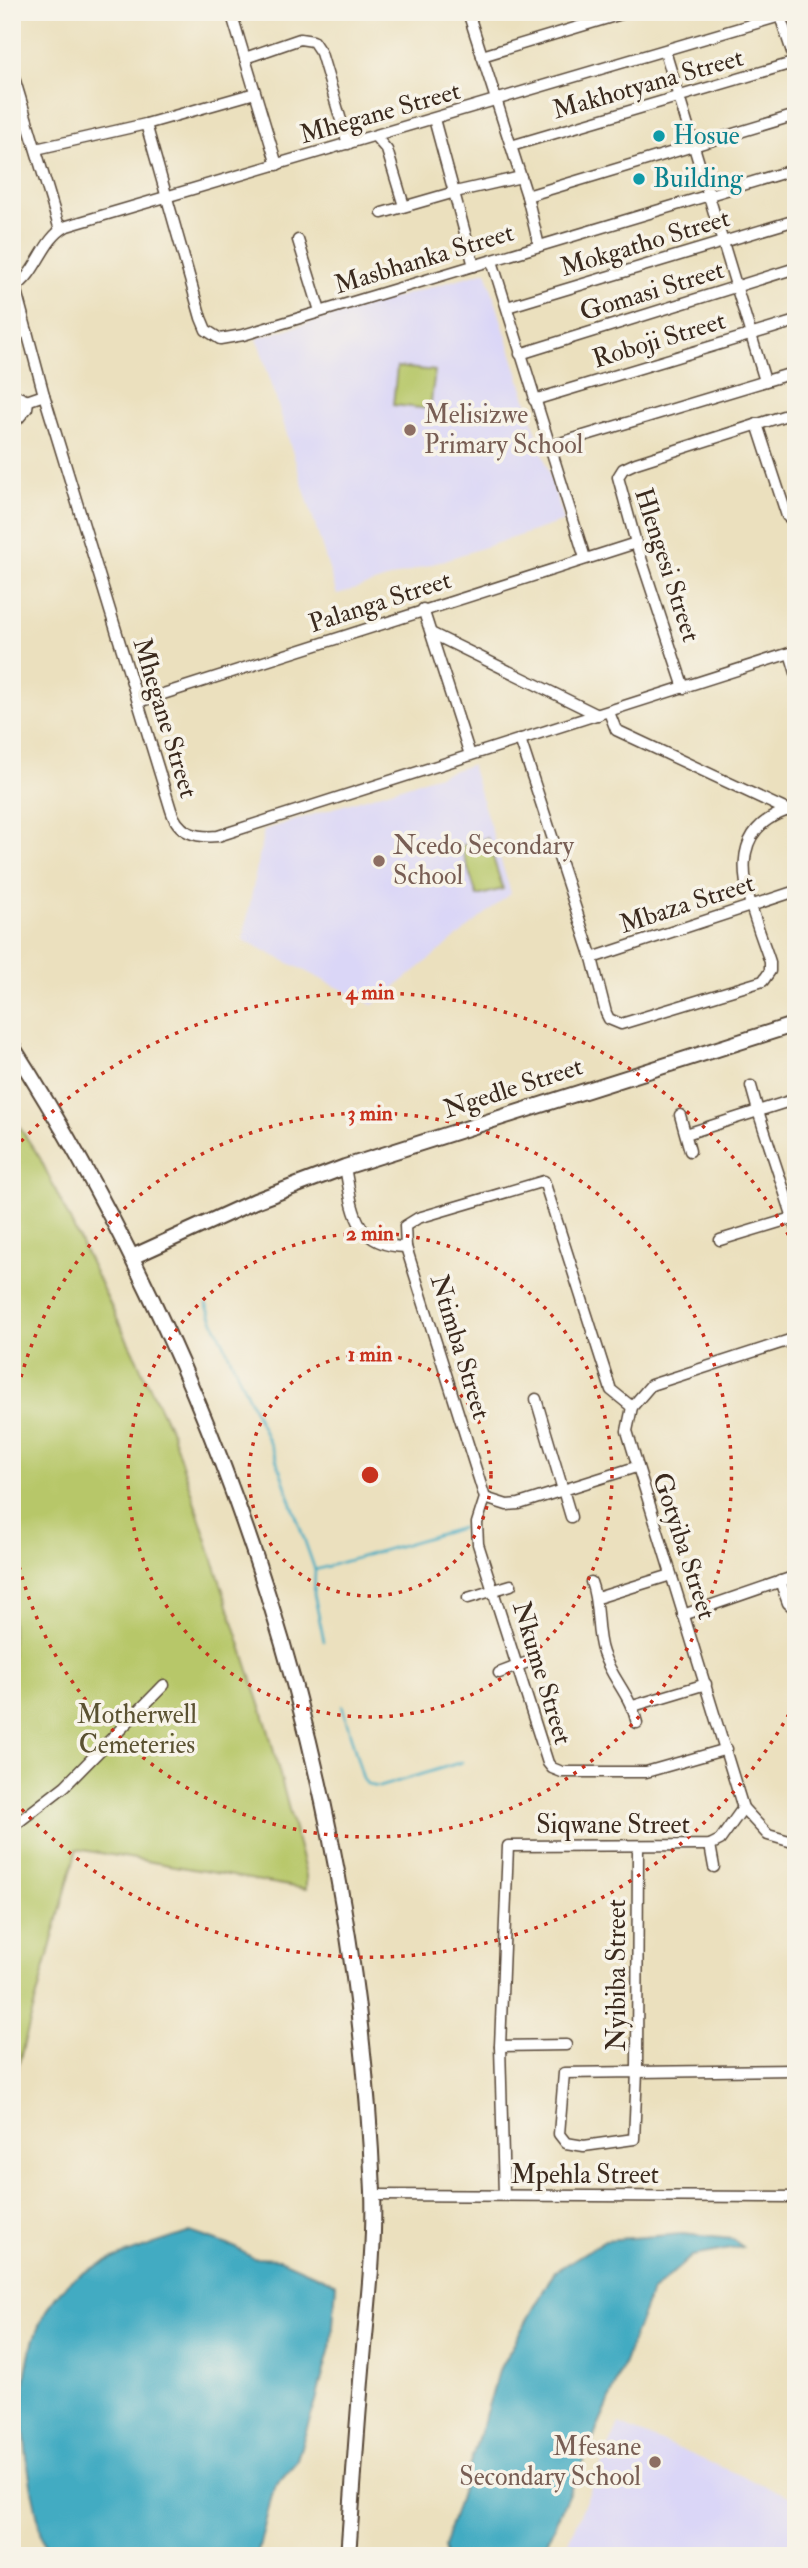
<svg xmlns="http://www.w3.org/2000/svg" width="808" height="2568" font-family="'IM FELL Double Pica',serif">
	<rect width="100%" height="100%" fill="#f7f3e8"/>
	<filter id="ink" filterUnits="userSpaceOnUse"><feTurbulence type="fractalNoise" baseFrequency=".0143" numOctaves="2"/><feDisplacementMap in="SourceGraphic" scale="14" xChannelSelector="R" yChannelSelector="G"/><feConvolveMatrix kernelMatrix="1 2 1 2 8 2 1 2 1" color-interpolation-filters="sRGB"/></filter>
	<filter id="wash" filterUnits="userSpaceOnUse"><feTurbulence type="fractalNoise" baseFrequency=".00686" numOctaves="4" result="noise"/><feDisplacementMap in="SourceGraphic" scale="28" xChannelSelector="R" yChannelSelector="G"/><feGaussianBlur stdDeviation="1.57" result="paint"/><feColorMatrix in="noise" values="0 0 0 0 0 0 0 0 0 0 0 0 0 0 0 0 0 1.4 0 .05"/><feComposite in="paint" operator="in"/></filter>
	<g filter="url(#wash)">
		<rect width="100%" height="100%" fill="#ebe0be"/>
		<g fill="#dad6f7">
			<polygon points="486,271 564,521 337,595 257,338"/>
			<polygon points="471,765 511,893 373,1005 243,940 264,830"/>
			<polygon points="619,2424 796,2499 796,2556 562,2556"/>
		</g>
		<g fill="#b7c769" stroke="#797844" stroke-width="2">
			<polygon points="397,367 435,371 430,409 393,405"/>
			<polygon points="487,838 503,889 477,896 461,846"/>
			<polygon points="12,1116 40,1158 172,1433 268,1729 306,1875 306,1889 77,1849 12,2088"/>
		</g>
		<g fill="#42abc2" stroke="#3e6a70" stroke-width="2">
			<path d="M 190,2232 L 234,2247 L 253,2258 L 280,2259 L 336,2284 L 332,2340 L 316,2401 L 296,2462 L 274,2487 L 257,2556 L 47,2556 C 25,2469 0,2352 67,2284 C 91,2263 158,2243 190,2232 Z"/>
			<polygon points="682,2234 732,2239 743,2247 692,2256 651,2292 607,2407 541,2556 446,2556 444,2547 500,2368 554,2272 605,2240"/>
		</g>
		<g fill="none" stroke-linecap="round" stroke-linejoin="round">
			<g stroke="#42abc2" stroke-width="2.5">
				<polyline points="206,1304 275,1456 315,1570 461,1528"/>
				<polyline points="315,1570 314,1594 324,1641"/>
				<polyline points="342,1705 363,1779 368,1785 379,1787 462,1762"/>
			</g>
		</g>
	</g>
	<g filter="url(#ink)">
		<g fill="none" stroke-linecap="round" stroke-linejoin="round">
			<g stroke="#554536" stroke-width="13">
				<g id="street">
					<polyline points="231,12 277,165"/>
					<polyline points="468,12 527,196 539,246"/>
					<path d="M 794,12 L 67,226 C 42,239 38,273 15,287 L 44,395 L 171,810 C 178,833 195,838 218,836 L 796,651"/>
					<polyline points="779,13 796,64"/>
					<polyline points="665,51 765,381"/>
					<polyline points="482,56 628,12"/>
					<polyline points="245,58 300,39 313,41 321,53 348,144"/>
					<polyline points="12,71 60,230"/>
					<polyline points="434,119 474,266"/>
					<polyline points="146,124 201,318 206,330 220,339 243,335 796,169"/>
					<polyline points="375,136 387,150 404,206"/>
					<polyline points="511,146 796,62"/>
					<polyline points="36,149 146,124 255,93"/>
					<polyline points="527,196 796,115"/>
					<polyline points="382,213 455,192 521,177"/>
					<polyline points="298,240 320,311"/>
					<polyline points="492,261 585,558"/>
					<polyline points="507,307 796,220"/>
					<polyline points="12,336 27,331"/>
					<polyline points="520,354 796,268"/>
					<polyline points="12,394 28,401 27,408 12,426"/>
					<polyline points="534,400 796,321"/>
					<polyline points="12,406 44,395"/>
					<polyline points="757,424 787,516 796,524"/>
					<polyline points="550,446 796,372"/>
					<polyline points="423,609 470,755"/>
					<polyline points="431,633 598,715"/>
					<polyline points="790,653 796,673"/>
					<polyline points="684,688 636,543 618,477 623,469 636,463 796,412"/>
					<polyline points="138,702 636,543"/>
					<polyline points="609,712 616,730 789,811"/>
					<path d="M 520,739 L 592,958 L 606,1013 L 609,1019 L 621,1024 L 763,981 L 770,971 L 770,962 C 752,907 712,829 796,808"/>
					<polyline points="592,958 796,891"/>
					<polyline points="796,1099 758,1111 796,1227"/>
					<polyline points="680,1115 690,1151"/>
					<polyline points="686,1134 758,1111 751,1086"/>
					<path d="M 345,1167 C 353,1209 353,1246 406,1247"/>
					<polyline points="720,1240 796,1217"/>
					<polyline points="796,1338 651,1385 632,1407 627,1431 743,1808 768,1835 796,1843"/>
					<polyline points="536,1399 571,1517"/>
					<polyline points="632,1407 611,1390 544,1181 418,1218 405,1226 406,1247 485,1498 477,1523 478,1544 548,1763 552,1768 562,1772 646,1772 727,1749"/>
					<polyline points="485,1498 507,1505 519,1504 636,1467"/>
					<polyline points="780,1581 788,1603 796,1610"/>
					<path d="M 591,1582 C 600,1605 595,1631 603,1653 C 612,1679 631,1696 637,1723"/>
					<polyline points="468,1598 511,1585"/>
					<polyline points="597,1598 671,1575"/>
					<polyline points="683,1615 796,1576"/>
					<polyline points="499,1673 533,1660"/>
					<polyline points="633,1706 706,1684"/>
					<polyline points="12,1827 65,1786 164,1685"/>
					<polyline points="710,1845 714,1867"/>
					<polyline points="638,1846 637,2072 796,2070"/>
					<polyline points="500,2046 566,2045"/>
					<polygon points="637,2072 634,2139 584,2146 566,2143 559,2134 564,2073"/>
					<polyline points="373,2195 796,2197"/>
					<polyline points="504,2195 500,2046 508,1846 710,1845 720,1840 743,1808"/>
				</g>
			</g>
			<g stroke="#554536" stroke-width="18">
				<g id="secondary">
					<path d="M 12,1046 C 230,1388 356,1786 373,2191 C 375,2246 368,2303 363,2358 C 357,2424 353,2490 348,2556"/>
					<polyline points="132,1257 255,1201 345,1167 796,1024"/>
				</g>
			</g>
			<use href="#street" stroke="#fff" stroke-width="10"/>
			<use href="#secondary" stroke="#fff" stroke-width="14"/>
		</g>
	</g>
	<g fill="none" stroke="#c8321e" stroke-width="3.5" stroke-dasharray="3.5 7">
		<circle cx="370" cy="1475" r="121"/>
		<circle cx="370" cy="1475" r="242"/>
		<path d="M12 1418A362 362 0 1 1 12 1532"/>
		<path d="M794 1705A483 483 0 0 1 14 1801M14 1149A483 483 0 0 1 794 1245"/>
	</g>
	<g fill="#0f9aa8" stroke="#f7f3e8" stroke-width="2.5">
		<circle cx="659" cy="136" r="7"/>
		<circle cx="639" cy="179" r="7"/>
	</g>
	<g fill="#8d6e63" stroke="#f7f3e8" stroke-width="2.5">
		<circle cx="410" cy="430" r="7"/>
		<circle cx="379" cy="861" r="7"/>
		<circle cx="655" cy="2462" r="7"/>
	</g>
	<g text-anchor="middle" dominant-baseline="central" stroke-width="7" stroke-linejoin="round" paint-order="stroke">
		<g font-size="26" fill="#3b2a1e" stroke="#f7f3e8">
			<text transform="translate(648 84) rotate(-16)">Makhotyana Street</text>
			<text transform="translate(380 113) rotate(-16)">Mhegane Street</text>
			<text transform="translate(645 243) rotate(-17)">Mokgatho Street</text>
			<text transform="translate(424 259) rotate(-17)">Masbhanka Street</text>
			<text transform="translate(652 291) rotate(-17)">Gomasi Street</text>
			<text transform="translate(659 340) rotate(-17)">Roboji Street</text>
			<text transform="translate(667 565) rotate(72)">Hlengesi Street</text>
			<text transform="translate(380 602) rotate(-18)">Palanga Street</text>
			<text transform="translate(165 718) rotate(73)">Mhegane Street</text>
			<text transform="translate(687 904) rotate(-18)">Mbaza Street</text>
			<text transform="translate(513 1088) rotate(-18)">Ngedle Street</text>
			<text transform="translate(460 1347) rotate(73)">Ntimba Street</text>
			<text transform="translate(684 1546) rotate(72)">Gotyiba Street</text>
			<text transform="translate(542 1673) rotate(73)">Nkume Street</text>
			<text x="613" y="1825">Siqwane Street</text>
			<text transform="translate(617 1975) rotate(-90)">Nyibiba Street</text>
			<text x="585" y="2175">Mpehla Street</text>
		</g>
		<g font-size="26" fill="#0d838f" stroke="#f7f3e8" text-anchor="start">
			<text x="673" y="136">Hosue</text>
			<text x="653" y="179">Building</text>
		</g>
		<g font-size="26" fill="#785e54" stroke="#f7f3e8" text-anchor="start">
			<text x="424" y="415">Melisizwe<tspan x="424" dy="30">Primary School</tspan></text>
			<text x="393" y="846">Ncedo Secondary<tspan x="393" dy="30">School</tspan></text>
			<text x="641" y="2447" text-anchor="end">Mfesane<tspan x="641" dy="30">Secondary School</tspan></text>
		</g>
		<g font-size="26" fill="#5a5131" stroke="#f7f3e8">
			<text x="137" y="1715">Motherwell<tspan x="137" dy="30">Cemeteries</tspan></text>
		</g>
	</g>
	<circle cx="370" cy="1475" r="10" fill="#c8321e" stroke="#f7f3e8" stroke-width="3.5"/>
	<g font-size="21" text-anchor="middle" font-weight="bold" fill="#c8321e" stroke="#f7f3e8" stroke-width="7" stroke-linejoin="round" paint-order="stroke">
		<text x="370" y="999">4 min</text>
		<text x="370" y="1120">3 min</text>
		<text x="370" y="1240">2 min</text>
		<text x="370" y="1361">1 min</text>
	</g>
	<rect width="808" height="2568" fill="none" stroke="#f7f3e8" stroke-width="42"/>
</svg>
